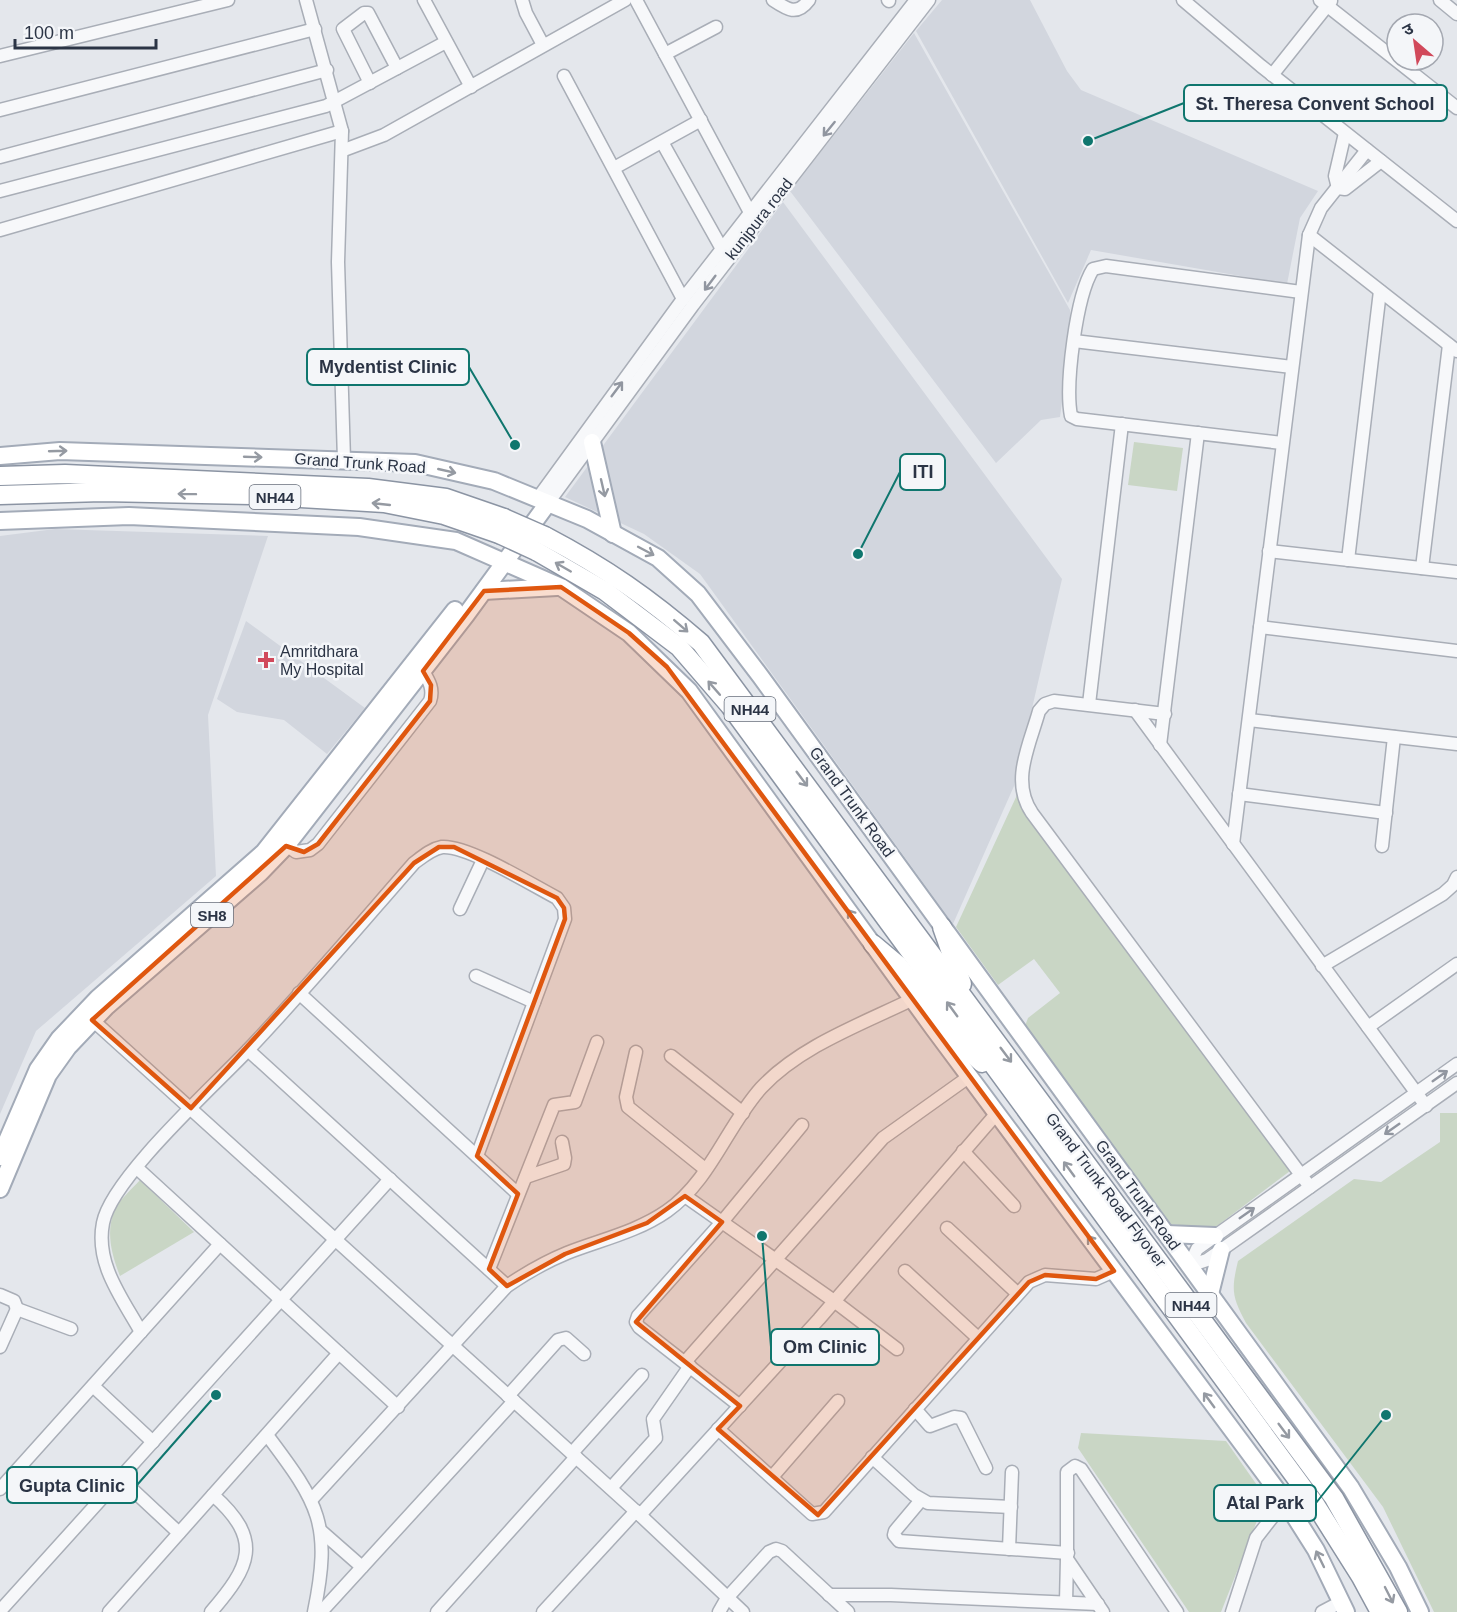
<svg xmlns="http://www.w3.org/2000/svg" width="1457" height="1612" font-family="Arial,'Noto Sans Devanagari',sans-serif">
	<rect width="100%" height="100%" fill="#e4e7ec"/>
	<g fill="#d2d6de">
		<polygon points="942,0 1030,0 1067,71 1081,90 1318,191 1300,218 1287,284 1091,250 1068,303 916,31"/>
		<polygon points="914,33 1070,310 1071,336 1060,417 1041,420 996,463 790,191"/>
		<polygon points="783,202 1062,579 1014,786 953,924 700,574 644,534 565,497"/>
		<polygon points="55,529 268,536 208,715 216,876 36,1031 0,1114 0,536"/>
		<polygon points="246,621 365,708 327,754 284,720 237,712 217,699"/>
	</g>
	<g fill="#c9d6c5">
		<polygon points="1134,442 1183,448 1177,491 1128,485"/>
		<polygon points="1017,795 1290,1171 1213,1229 1171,1224 1025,1026 1028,1018 1060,993 1034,959 998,985 956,927"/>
		<path d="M 1440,1113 L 1457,1113 L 1457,1612 L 1434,1612 L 1383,1507 L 1246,1323 C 1232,1297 1231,1290 1238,1261 L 1354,1179 L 1381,1182 L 1440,1142 Z"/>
		<path d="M 140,1180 L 194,1232 L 120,1276 C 112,1256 105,1231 115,1210 C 119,1200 132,1189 140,1180 Z"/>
		<polygon points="1081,1433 1226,1441 1266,1498 1221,1612 1189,1612 1078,1448"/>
	</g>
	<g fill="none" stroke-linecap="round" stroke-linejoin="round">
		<g stroke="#a9aeb7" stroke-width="15">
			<g id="minor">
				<polyline points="306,0 342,131 338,262 344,460"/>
				<polyline points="424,0 471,87"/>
				<polyline points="522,0 526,13 543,45"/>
				<polyline points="636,0 753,218"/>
				<path d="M 773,0 C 788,10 797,16 809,0"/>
				<polyline points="888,0 889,1"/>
				<polyline points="1183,0 1261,66 1457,221"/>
				<polyline points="1320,0 1457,108"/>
				<polyline points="1440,0 1457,14"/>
				<polyline points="665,54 716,27"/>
				<polyline points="0,56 228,0"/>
				<polyline points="1272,75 1331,1"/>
				<polyline points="564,76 683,299"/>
				<polyline points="370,83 343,29 364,13 368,13 397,68"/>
				<polyline points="0,110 315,29"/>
				<polyline points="1345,133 1335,176 1338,188 1345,189 1381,161"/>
				<polyline points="662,142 722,249"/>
				<polyline points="344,150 384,135 625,0"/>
				<polyline points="0,157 327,70"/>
				<polyline points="614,168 701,120"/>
				<polyline points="0,191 326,106 446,42"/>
				<polyline points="0,230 342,131"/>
				<polyline points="1309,235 1457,351"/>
				<polyline points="1074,341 1292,367"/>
				<path d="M 1282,443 L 1077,419 L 1071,416 C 1065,385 1076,296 1093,269 L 1106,266 L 1301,292"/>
				<polyline points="538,498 683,299 916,0"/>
				<polyline points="548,503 693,305 929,0"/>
				<polyline points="1269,551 1457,572"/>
				<polyline points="1348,560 1380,291"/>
				<polyline points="1422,568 1449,345"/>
				<polyline points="1260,627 1457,651"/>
				<polyline points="1089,704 1122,424"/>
				<polyline points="1135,710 1426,1106"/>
				<path d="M 1165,714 L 1054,701 L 1045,704 L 1039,711 C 1030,744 1010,781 1032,813 L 1310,1187"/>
				<polyline points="1249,720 1457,744"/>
				<polyline points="1160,745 1198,433"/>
				<polyline points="1239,794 1386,813"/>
				<path d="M 282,842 L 296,852 L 310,850 L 318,844 L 430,701 C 434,689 429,681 423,671"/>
				<polyline points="1233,844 1309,235 1321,208 1367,150"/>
				<polyline points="1382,846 1394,737"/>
				<polyline points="460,909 483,860"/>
				<polyline points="1322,966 1443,894 1453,885 1457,877"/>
				<polyline points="476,976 534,1002"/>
				<polyline points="299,993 518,1194"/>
				<polyline points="87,1015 640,1515 743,1612"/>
				<polyline points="1368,1027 1457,964"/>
				<polyline points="248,1050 507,1286"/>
				<polyline points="636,1052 626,1097 628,1107 705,1169"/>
				<polyline points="671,1056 743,1113"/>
				<polyline points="963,1151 1014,1206"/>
				<polyline points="137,1168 398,1407"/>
				<polyline points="526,1177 564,1164 565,1158 562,1142"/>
				<polyline points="685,1196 834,1301 897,1349"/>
				<polyline points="947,1228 1017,1293"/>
				<polyline points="1189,1266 1197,1249 1457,1064"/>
				<polyline points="1189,1266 1207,1260 1457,1083"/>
				<polyline points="489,1269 554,1105 575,1102 597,1042"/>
				<polyline points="905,1271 978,1338"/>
				<polyline points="0,1295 14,1301 17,1309"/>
				<path d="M 141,1332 C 122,1298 95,1264 103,1223 C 111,1179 214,1086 248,1050 C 305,990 359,926 414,863 C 422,857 431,849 442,847 C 468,845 532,885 557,898 L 564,908 L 565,919 L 477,1156"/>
				<polyline points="0,1347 17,1309 71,1329"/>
				<polyline points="685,1362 883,1138 970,1076"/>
				<polyline points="93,1386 153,1442"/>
				<polyline points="508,1396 558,1340 566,1338 584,1354"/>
				<polyline points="740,1406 639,1327 636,1322 638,1316 722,1222 802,1125"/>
				<polyline points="915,1409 930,1426 954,1417 961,1418 986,1468"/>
				<polyline points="718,1429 812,1514 824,1512 1029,1282 1045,1275 1096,1279 1114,1271"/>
				<path d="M 267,1435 C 319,1504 332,1524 314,1612"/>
				<polyline points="572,1453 642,1375"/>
				<polyline points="872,1457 914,1495 928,1503 1011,1507"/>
				<polyline points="772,1477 838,1401"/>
				<polyline points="120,1478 179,1533"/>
				<polyline points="611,1488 656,1438 653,1419 690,1366"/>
				<polyline points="0,1489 220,1244"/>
				<path d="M 312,1499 L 507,1286 C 526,1273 545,1262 567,1253 C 600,1240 637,1232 667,1211 C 710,1181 727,1126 761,1088 C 800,1046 862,1024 913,999"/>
				<polyline points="921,1500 895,1531 894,1535 899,1541 1068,1553"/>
				<polyline points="640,1515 819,1319 997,1113"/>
				<polyline points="321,1531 362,1567"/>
				<polyline points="1009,1549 1012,1472"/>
				<polyline points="829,1595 891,1595 1098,1604"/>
				<polyline points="1066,1602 1067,1559"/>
				<polyline points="0,1611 390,1179"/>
				<polyline points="109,1612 339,1353"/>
				<path d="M 211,1612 C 250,1567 264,1540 213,1495"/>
				<polyline points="321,1612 514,1401"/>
				<polyline points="437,1612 576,1457"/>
				<polyline points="543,1612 636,1511"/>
				<polyline points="719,1612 727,1598 769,1552 776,1549 782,1551 848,1612"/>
				<polyline points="1103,1612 1067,1559 1067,1472 1075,1466 1081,1469 1177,1612"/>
				<polyline points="1232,1612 1256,1538 1285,1501"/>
				<polyline points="1322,1612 1341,1602"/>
			</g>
		</g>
		<g stroke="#a3abb8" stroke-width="20">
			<g id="major">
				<polyline points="592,442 613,534"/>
				<polyline points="0,456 60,451 415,463 494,481 587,519 658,558 698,594 761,677 1351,1488 1398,1567 1420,1612"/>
				<polyline points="0,521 129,516 359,527 456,541 561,587 629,633 689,691 934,1029 1285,1501 1316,1550 1346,1612"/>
				<polyline points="484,591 557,587"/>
				<polyline points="0,1157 38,1069 59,1039 98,998 264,852 455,610"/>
				<polyline points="0,1189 48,1075 68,1047 106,1007 260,873 286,846 466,615 548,503"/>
				<polyline points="1167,1234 1215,1236"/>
				<polyline points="1210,1294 1221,1250"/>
			</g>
		</g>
		<g stroke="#8b94a3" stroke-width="21">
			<g id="highway">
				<polyline points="0,476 65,474 368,488 446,498 504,518"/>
				<polyline points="0,495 102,492 251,495 384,503 444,515 499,534"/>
				<path d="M 545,536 C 606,568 649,598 701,643 L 1334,1498 L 1398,1612"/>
				<polyline points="536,551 605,591 679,647 730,706 1315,1504 1361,1577 1380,1612"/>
				<polyline points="942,927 962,984"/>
				<polyline points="873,944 898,965 963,1046 982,1063"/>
			</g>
		</g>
		<use href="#minor" stroke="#f7f8fa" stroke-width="12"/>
		<use href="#major" stroke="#fff" stroke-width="16"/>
		<use href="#highway" stroke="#fff" stroke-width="18"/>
		<g stroke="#8b94a3" stroke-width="21" stroke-linecap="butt">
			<g id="highway-bridge">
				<polyline points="504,518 545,536"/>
				<polyline points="499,534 536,551"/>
			</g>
		</g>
		<use href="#highway-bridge" stroke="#fff" stroke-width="18"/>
	</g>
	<defs><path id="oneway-shaft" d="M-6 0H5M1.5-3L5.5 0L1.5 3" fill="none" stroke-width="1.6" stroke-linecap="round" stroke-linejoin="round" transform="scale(1.5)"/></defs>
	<g stroke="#9196a0">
		<use href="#oneway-shaft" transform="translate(829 129) rotate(129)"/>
		<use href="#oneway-shaft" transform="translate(710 283) rotate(127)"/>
		<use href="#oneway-shaft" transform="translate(617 389) rotate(-53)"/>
		<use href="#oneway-shaft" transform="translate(1440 1076) rotate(-35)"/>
		<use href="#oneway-shaft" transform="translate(1392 1129) rotate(145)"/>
		<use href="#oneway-shaft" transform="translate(1247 1213) rotate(-35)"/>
	</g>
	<g stroke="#959aa2">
		<use href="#oneway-shaft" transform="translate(58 451) rotate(-2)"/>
		<use href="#oneway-shaft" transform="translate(253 457) rotate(2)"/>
		<use href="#oneway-shaft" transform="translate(447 471) rotate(13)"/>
		<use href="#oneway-shaft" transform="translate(603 488) rotate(77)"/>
		<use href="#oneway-shaft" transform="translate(187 494) rotate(-179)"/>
		<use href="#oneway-shaft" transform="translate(381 504) rotate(-174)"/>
		<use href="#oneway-shaft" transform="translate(646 551) rotate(28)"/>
		<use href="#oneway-shaft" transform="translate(563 567) rotate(-150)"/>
		<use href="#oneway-shaft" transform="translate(681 626) rotate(41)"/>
		<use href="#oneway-shaft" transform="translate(714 688) rotate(-131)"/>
		<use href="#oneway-shaft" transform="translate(802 779) rotate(53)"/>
		<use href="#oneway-shaft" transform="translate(853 917) rotate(-126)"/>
		<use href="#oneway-shaft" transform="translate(952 1009) rotate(-126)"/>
		<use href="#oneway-shaft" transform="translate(1006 1055) rotate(53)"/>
		<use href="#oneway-shaft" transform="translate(1069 1169) rotate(-126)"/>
		<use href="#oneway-shaft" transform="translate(1093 1243) rotate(-127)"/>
		<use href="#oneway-shaft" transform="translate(1209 1400) rotate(-126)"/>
		<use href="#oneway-shaft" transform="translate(1284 1431) rotate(53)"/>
		<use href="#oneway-shaft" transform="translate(1320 1559) rotate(-116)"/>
		<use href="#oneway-shaft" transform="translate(1389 1595) rotate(63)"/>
	</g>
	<path fill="#df570f" fill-opacity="0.2" stroke="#df570f" stroke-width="4.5" stroke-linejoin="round" d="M 561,587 L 629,633 L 667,667 L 1114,1271 L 1096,1279 L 1045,1275 L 1029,1282 L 818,1515 L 718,1429 L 740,1406 L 636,1322 L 722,1222 L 685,1196 L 647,1223 L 565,1254 L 507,1286 L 489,1269 L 518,1194 L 477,1156 L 565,919 L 564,908 L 557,898 L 454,847 L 439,847 L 414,863 L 191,1108 L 92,1020 L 286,846 L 304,852 L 318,844 L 430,701 L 431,685 L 423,671 L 484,591 Z"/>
	<path fill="#d1495b" stroke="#f4f6f9" stroke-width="2" d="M263 651h6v6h6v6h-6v6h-6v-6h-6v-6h6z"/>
	<g text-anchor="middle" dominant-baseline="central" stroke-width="5" stroke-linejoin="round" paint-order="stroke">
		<g fill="#f4f6f9" stroke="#676e7b" stroke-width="1.5">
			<rect x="249.5" y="485" width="51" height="24" rx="4.5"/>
			<rect x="724.5" y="697" width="51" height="24" rx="4.5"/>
			<rect x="191" y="903" width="42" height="24" rx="4.5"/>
			<rect x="1165.5" y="1293" width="51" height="24" rx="4.5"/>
		</g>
		<g font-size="15" font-weight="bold" fill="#2b3445">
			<text x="275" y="497">NH44</text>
			<text x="750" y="709">NH44</text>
			<text x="212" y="915">SH8</text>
			<text x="1191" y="1305">NH44</text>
		</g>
		<g font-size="16" fill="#2b3445" stroke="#f4f6f9">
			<text transform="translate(759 219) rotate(-52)">kunjpura road</text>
			<text transform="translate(360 463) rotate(4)">Grand Trunk Road</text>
			<text transform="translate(852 802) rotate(54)">Grand Trunk Road</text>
			<text transform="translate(1106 1190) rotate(53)">Grand Trunk Road Flyover</text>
			<text transform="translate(1138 1195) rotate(54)">Grand Trunk Road</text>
		</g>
		<g font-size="16" fill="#2b3445" stroke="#f4f6f9" text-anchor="start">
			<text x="280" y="651">Amritdhara<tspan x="280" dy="18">My Hospital</tspan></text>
		</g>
	</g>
	<path fill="none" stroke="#0f766e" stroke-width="2" d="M1088 141L1184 103M515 445L469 367M858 554L900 472M762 1236L771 1347M216 1395L137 1485M1386 1415L1316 1503"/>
	<g fill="#0f766e" stroke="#f4f6f9" stroke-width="2">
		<circle cx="1088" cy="141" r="6"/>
		<circle cx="515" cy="445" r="6"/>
		<circle cx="858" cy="554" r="6"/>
		<circle cx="762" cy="1236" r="6"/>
		<circle cx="216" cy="1395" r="6"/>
		<circle cx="1386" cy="1415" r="6"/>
	</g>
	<g fill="#f4f6f9" stroke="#0f766e" stroke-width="2">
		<rect x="1184" y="85" width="263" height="36" rx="6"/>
		<rect x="307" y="349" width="162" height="36" rx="6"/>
		<rect x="900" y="454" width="45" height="36" rx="6"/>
		<rect x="771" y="1329" width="108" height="36" rx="6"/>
		<rect x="7" y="1467" width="130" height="36" rx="6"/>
		<rect x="1214" y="1485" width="102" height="36" rx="6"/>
	</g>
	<g font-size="18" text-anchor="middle" font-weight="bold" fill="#2b3445">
		<text x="1315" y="110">St. Theresa Convent School</text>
		<text x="388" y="373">Mydentist Clinic</text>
		<text x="923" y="478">ITI</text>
		<text x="825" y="1353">Om Clinic</text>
		<text x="72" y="1492">Gupta Clinic</text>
		<text x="1265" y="1509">Atal Park</text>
	</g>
	<g transform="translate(1415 42) rotate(331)"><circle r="28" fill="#f4f6f9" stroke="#a4a8b1" stroke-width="1.5"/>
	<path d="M0-4.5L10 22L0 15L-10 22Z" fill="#d1495b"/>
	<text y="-9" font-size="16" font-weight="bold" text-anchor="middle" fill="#2b3445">उ</text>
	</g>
	<path d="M15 39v9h141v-9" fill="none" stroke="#2b3445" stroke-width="3"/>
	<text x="24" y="39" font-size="18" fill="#2b3445" stroke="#f4f6f9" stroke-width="4.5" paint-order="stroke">100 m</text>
</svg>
